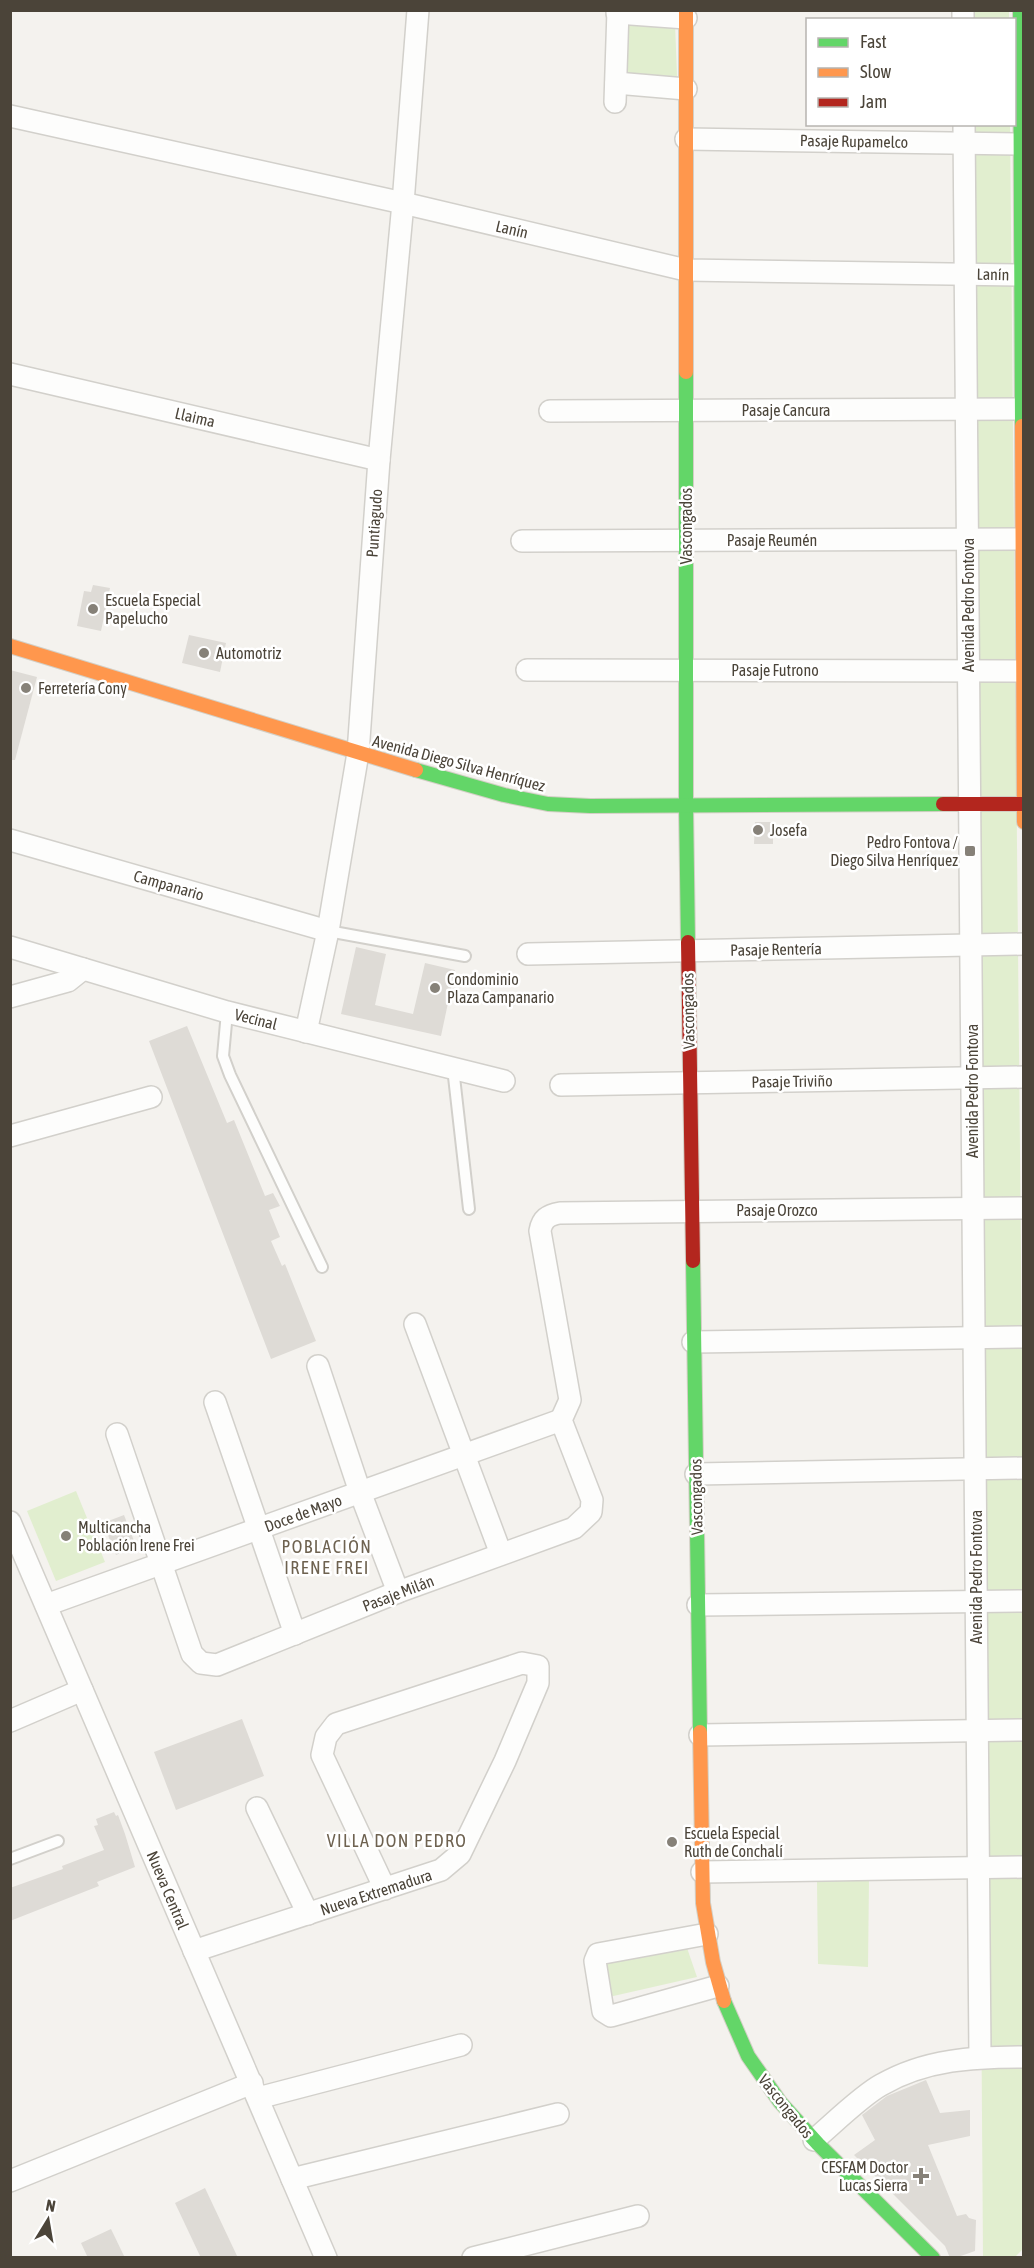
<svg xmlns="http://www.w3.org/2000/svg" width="1034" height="2268" font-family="'Asap Condensed',sans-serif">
	<rect width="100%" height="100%" fill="#f4f2ee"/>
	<g fill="#e1eecf">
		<rect x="967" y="11" width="42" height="8"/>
		<polygon points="624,19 675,23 677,76 620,75"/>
		<polygon points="968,125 1010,125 1024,1565 1024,2248 1014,2258 983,2257"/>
		<polygon points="76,1491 105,1562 56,1581 27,1511"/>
		<polygon points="869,1879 868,1967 818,1964 817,1882"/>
		<polygon points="687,1948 697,1977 609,1997 601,1959"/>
	</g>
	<g fill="#dedbd6">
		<polygon points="93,585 110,588 101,631 77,626 84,591 91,592"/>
		<polygon points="189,635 226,643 220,672 182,663"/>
		<polygon points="10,670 37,677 15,760 10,760"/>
		<polygon points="755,822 773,822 773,844 754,844"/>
		<polygon points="356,947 386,954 375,1005 413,1014 425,963 455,970 441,1036 341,1014"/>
		<polygon points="187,1026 227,1123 234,1120 265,1196 273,1193 280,1206 269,1210 280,1237 271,1241 282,1266 285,1264 316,1341 271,1359 149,1041"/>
		<polygon points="124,1515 136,1546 116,1555 103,1523"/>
		<polygon points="242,1719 264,1776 176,1810 154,1752"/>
		<polygon points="114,1812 116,1816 118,1815 125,1834 135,1867 97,1882 99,1886 10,1921 10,1888 63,1869 62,1866 104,1850 94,1826 98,1825 96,1819"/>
		<polygon points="926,2080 940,2113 970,2110 970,2136 928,2145 957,2216 966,2214 969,2218 976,2220 975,2251 955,2258 950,2258 945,2246 854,2155 875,2140 862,2115 887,2096"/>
		<polygon points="205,2188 238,2258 201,2258 175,2203"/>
		<polygon points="111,2229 125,2258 88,2258 81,2243"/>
	</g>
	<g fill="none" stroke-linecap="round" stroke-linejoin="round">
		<g stroke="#d2d0cb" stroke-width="14">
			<g id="lane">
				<polyline points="328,931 465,956"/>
				<polyline points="227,1012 223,1056 230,1075 322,1267"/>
				<polyline points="453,1068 469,1209"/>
				<polyline points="10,1859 58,1841"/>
			</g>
		</g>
		<g stroke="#d2d0cb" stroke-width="24">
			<g id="street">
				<polyline points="963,10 963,20"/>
				<polyline points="617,13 686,18"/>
				<polyline points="616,83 686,89"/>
				<polyline points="615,102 618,10"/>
				<polyline points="10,116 403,203 686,270 1021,275"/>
				<polyline points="964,124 980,2057"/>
				<polyline points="686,139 1021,144"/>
				<polyline points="10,374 379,460"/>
				<polyline points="550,411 1022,409"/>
				<polyline points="522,541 1022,539"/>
				<polyline points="527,670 1023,671"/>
				<polyline points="10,840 328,931"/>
				<polyline points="10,947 227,1012 504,1081"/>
				<polyline points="528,954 1024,944"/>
				<polyline points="10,997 68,981 83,969"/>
				<polyline points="306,1032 328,931 358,753 379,460 403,203 418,10"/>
				<polyline points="561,1085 1024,1077"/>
				<polyline points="10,1136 151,1097"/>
				<polyline points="415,1324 501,1554"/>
				<polyline points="693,1342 1024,1337"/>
				<polyline points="318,1366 360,1492 398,1592"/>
				<polyline points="215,1402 295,1634"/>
				<path d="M 117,1434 L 192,1654 L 201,1663 L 217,1665 L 398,1592 L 574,1528 L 591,1512 L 592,1500 L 561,1420 L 570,1400 L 540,1231 C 542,1219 548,1215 560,1213 L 1024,1208"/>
				<polyline points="696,1474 1024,1468"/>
				<polyline points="10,1522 326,2258"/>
				<polyline points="46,1605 561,1420"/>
				<polyline points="698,1605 1024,1601"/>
				<polyline points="10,1721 82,1690"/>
				<polyline points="700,1735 1024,1730"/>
				<polyline points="257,1808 308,1914"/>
				<polyline points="702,1872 1024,1867"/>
				<polyline points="707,1934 598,1954 595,1961 603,2011 611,2016 718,1986"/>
				<polyline points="194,1951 441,1870 460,1854 505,1761 538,1683 538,1666 522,1663 336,1724 326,1737 322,1755 385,1889"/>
				<polyline points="258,2098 461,2045"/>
				<path d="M 814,2140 C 833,2124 861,2096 881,2085 C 926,2059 974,2057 1024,2057"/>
				<polyline points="292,2179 558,2114"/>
				<polyline points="10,2181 252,2083"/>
				<polyline points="473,2258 638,2216"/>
			</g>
		</g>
		<g stroke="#d3cfc5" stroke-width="16">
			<g id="fast">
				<polyline points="1020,10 1022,426"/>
				<polyline points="686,372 686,805 688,942"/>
				<polyline points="416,770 504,795 548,804 590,806 943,804"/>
				<polyline points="693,1261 700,1732"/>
				<polyline points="724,2001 748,2056 780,2102 818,2144 933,2258"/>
			</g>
		</g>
		<g stroke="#d3cfc5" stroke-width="16">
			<g id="slow">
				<polyline points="686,10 686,372"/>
				<polyline points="1022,426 1024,822"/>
				<polyline points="10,646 416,770"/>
				<polyline points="700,1732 703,1903 713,1962 724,2001"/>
			</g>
		</g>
		<g stroke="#d3cfc5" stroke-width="16">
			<g id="jam">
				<polyline points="943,804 1024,804"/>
				<polyline points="688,942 693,1261"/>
			</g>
		</g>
		<use href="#lane" stroke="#fdfdfc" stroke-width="10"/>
		<use href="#street" stroke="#fdfdfc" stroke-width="21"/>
		<use href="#fast" stroke="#63d668" stroke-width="14"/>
		<use href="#slow" stroke="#ff974d" stroke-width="14"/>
		<use href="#jam" stroke="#b3261e" stroke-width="14"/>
	</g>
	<g fill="#868178" stroke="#fff" stroke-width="2">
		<circle cx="93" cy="609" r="6"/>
		<circle cx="204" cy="653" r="6"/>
		<circle cx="26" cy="688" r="6"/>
		<circle cx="758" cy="830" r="6"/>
		<rect x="964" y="845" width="12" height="12" rx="3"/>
		<circle cx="435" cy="988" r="6"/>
		<circle cx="66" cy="1536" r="6"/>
		<circle cx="672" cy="1842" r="6"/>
		<path d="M918 2167h6v6h6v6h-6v6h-6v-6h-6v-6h6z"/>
	</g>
	<g text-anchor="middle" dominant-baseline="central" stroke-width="5" stroke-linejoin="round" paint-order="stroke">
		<g font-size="16" fill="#4b4439" stroke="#fff">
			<text transform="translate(854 141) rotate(1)">Pasaje Rupamelco</text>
			<text transform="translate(512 229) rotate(13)">Lanín</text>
			<text transform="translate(993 274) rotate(1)">Lanín</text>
			<text x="786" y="410">Pasaje Cancura</text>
			<text transform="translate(195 417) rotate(13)">Llaima</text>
			<text transform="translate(374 523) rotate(-86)">Puntiagudo</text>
			<text transform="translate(686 526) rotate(-90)">Vascongados</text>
			<text x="772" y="540">Pasaje Reumén</text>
			<text transform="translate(968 605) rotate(-90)">Avenida Pedro Fontova</text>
			<text x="775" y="670">Pasaje Futrono</text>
			<text transform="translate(459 763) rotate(15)">Avenida Diego Silva Henríquez</text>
			<text transform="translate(169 885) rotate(16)">Campanario</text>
			<text transform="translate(776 949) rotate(-1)">Pasaje Rentería</text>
			<text transform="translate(688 1011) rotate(-91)">Vascongados</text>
			<text transform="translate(256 1019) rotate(14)">Vecinal</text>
			<text transform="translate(792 1081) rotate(-1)">Pasaje Triviño</text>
			<text transform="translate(972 1091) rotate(-90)">Avenida Pedro Fontova</text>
			<text x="777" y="1210">Pasaje Orozco</text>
			<text transform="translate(696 1497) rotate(-91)">Vascongados</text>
			<text transform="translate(303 1513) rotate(-20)">Doce de Mayo</text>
			<text transform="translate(976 1577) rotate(-90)">Avenida Pedro Fontova</text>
			<text transform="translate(398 1593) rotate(-21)">Pasaje Milán</text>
			<text transform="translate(168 1890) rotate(67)">Nueva Central</text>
			<text transform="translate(376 1892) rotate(-18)">Nueva Extremadura</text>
			<text transform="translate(786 2106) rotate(51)">Vascongados</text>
		</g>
		<g font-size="16" fill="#4b4439" stroke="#fff" text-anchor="start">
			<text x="105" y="600">Escuela Especial<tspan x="105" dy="18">Papelucho</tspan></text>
			<text x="216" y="653">Automotriz</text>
			<text x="38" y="688">Ferretería Cony</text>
			<text x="770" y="830">Josefa</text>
			<text x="958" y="842" text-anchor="end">Pedro Fontova /<tspan x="958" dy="18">Diego Silva Henríquez</tspan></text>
			<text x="447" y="979">Condominio<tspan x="447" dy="18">Plaza Campanario</tspan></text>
			<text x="78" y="1527">Multicancha<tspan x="78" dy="18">Población Irene Frei</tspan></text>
			<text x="684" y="1833">Escuela Especial<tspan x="684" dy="18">Ruth de Conchalí</tspan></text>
			<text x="908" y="2167" text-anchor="end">CESFAM Doctor<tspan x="908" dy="18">Lucas Sierra</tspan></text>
		</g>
		<g font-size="18" letter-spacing="1.5" fill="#6e6250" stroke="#fff">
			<text x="327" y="1546">POBLACIÓN<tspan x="327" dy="21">IRENE FREI</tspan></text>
			<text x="397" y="1840">VILLA DON PEDRO</text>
		</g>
	</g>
	<rect width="1034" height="2268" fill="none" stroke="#4b4439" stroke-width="24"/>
	<rect x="806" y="18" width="210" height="108" fill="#ffffff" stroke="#b7b4b0" stroke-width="1.5"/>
	<rect x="818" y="38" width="30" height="9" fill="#63d668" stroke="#b7b4b0" stroke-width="1.5"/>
	<text x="860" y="48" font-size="18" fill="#4b4439">Fast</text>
	<rect x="818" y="68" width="30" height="9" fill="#ff974d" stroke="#b7b4b0" stroke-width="1.5"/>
	<text x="860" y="78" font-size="18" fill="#4b4439">Slow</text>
	<rect x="818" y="98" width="30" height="9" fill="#b3261e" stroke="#b7b4b0" stroke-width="1.5"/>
	<text x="860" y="108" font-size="18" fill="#4b4439">Jam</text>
	<g transform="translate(48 2220) rotate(11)" stroke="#ffffff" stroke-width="4.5" paint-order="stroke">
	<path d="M0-4.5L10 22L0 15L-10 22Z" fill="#4b4439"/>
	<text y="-9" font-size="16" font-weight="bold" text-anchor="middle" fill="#4b4439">N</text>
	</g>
</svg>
